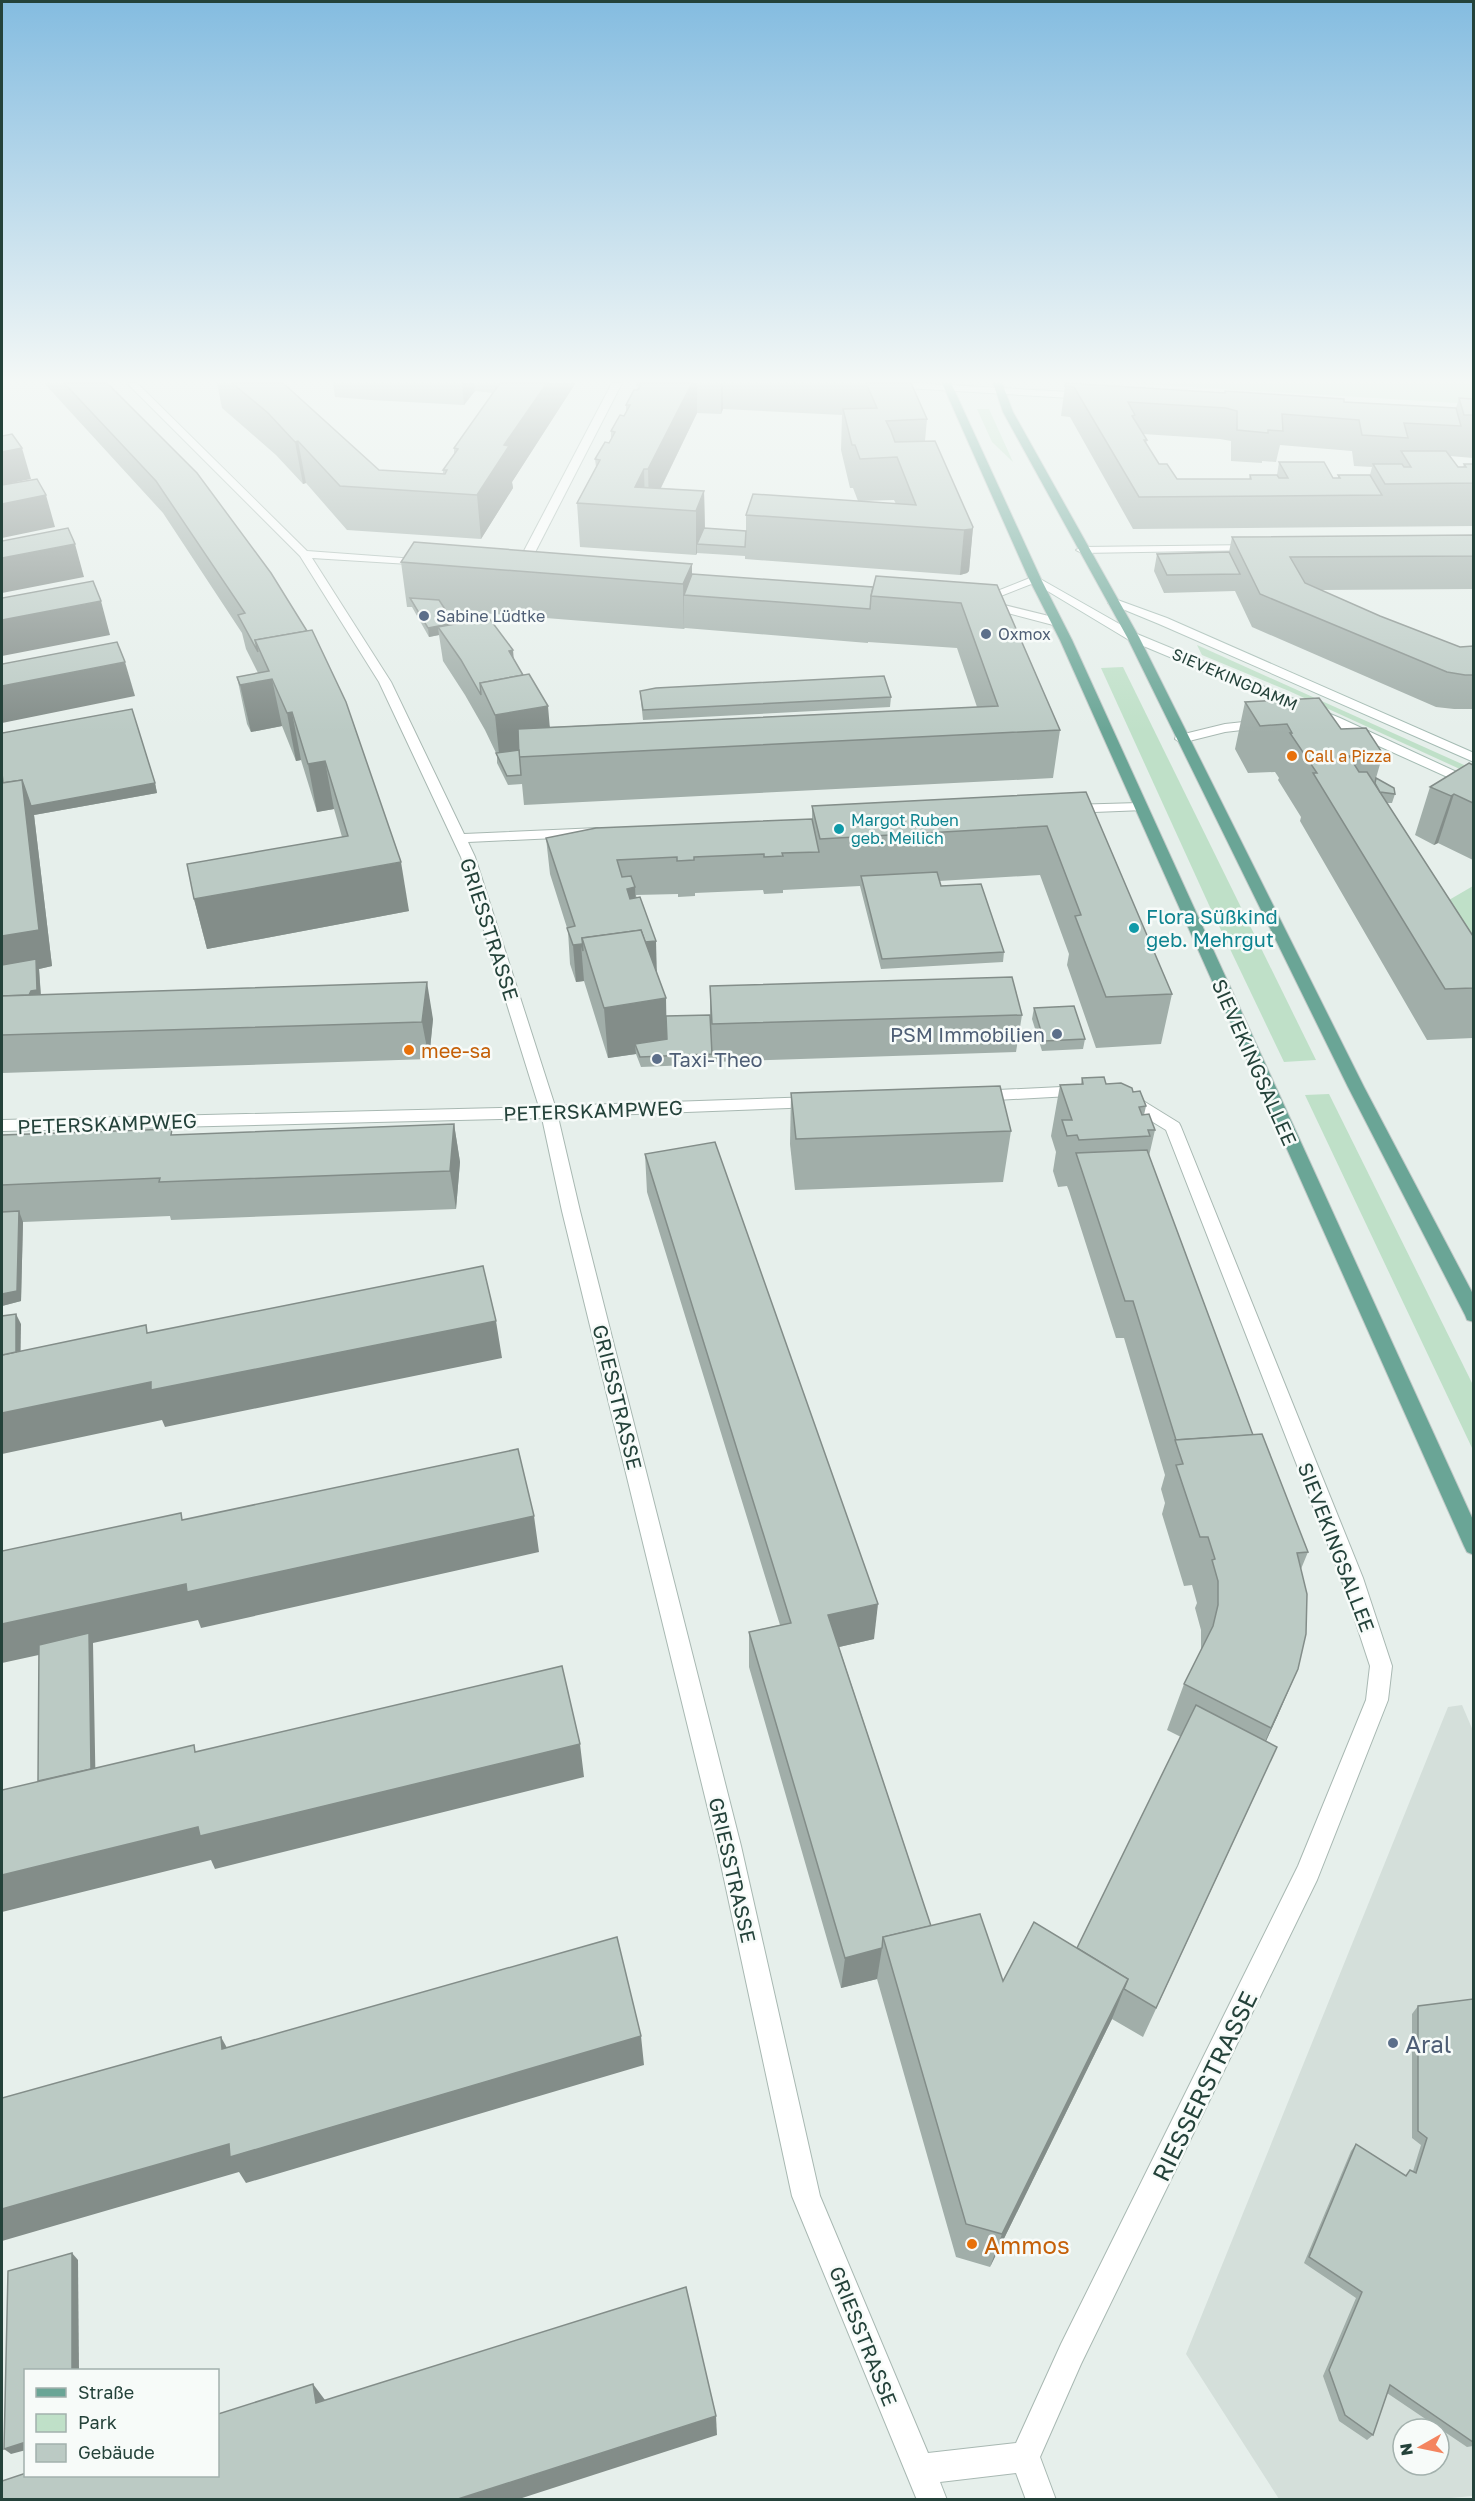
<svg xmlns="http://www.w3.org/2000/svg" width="1475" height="2501" font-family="'Golos Text',sans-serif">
	<rect width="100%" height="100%" fill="#e6efeb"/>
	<path fill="#d4dfda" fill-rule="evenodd" d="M 1462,1705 L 1474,1733 L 1473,2496 L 1428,2500 L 1279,2499 L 1186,2354 L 1448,1707 ZM 1403,2429 L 1439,2429 L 1439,2465 L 1403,2465 Z"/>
	<g fill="#bfe0c8">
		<polygon points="1123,383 1473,383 1473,404"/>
		<polygon points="977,409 989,409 1013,462 992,442"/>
		<polygon points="1197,645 1473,769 1473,775 1289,691 1202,655"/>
		<polygon points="1123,667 1316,1060 1284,1062 1209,905 1101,668"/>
		<polygon points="1473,886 1473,936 1467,934 1449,900"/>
		<polygon points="1329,1094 1473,1385 1473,1450 1305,1095"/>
	</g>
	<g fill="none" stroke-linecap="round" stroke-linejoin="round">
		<g stroke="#a8b8b2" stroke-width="2">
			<g id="street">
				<polygon points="127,383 137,383 307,551 429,560 431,562 425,565 312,558 391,682 464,834 598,828 605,832 598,836 468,842 475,857 555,1106 815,1097 821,1098 823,1102 821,1106 815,1107 558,1117 580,1211 741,1846 820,2196 928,2453 1016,2443 1061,2344 1298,1866 1366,1700 1370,1666 1341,1578 1166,1130 1120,1102 1118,1098 1120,1094 1132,1094 1179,1123 1181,1127 1363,1578 1392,1666 1388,1700 1317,1880 1081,2364 1040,2457 1056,2500 1026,2500 1016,2473 940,2482 947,2500 917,2500 792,2196 717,1846 562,1211 542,1118 2,1131 2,1120 539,1107 461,857 379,682 300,556"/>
				<polygon points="612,383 622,383 527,568 521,571 517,570 515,568"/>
				<polygon points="1255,545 1259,546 1259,550 1082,553 1076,550 1082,547"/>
				<polygon points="1035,576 1039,577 1039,581 988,601 1061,619 1061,625 1057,626 981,606 972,601"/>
				<polygon points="1262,720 1267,721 1268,724 1267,727 1225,732 1181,743 1175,739 1176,736 1225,724"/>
				<polygon points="1139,803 1146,807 1144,810 1069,813 1062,809 1069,805"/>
				<polygon points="1082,1086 1088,1087 1090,1091 1088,1095 978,1101 972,1100 970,1096 972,1092 978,1091"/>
			</g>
		</g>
		<g stroke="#a4bbb3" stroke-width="2">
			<g id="secondary">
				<polygon points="868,383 914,383 1087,393 1092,396 1087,399 873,386"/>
				<polygon points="1035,576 1137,634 1340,718 1474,780 1474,789 1330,724 1129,640 1031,581 1031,577"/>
				<polygon points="1112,598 1167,618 1474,753 1474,762 1159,624 1108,603 1108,599"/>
			</g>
		</g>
		<g stroke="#c2cac8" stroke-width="2">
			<g id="primary">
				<polygon points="942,383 951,383 1041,579 1072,640 1474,1522 1474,1555 1467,1552 1464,1546 1060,640 1029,579"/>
				<polygon points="993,383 1002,383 1013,412 1139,637 1364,1087 1474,1296 1474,1322 1467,1320 1465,1315 1348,1087 1127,637 1003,412"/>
			</g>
		</g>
		<use href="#street" fill="#fff" fill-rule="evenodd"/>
		<use href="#secondary" fill="#fff" fill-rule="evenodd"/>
		<use href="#primary" fill="#6aa596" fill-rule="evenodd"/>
	</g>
	<g fill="#a1aea9" fill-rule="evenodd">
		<polygon points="44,383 107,383 197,473 409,911 207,949 194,899 342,837 334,809 317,812 301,760 296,761 282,726 251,732 247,724 237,677 258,673 246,649 242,633 163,513"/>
		<polygon points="217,383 283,383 379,470 443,474 443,470 454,454 454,448 493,393 475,391 464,405 371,400 335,397 333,383 325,383 575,383 575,384 512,482 513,488 481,539 347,530 306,483 303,484 276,455 222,408"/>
		<path d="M 638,383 L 911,383 L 927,419 L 925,441 L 973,527 L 969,571 L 967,573 L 960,575 L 745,559 L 745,556 L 697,553 L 696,555 L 580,547 L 577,503 L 596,467 L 595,459 L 609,443 L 611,439 L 611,431 L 626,412 L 626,405 L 637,390 ZM 723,409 L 842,415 L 841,450 L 850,488 L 853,488 L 858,501 L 746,515 L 746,531 L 705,528 L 704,491 L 661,488 L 697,413 L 721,414 ZM 894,500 L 896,504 L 861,501 Z"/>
		<path d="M 1065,386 L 1456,408 L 1459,398 L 1473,399 L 1473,458 L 1450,456 L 1458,467 L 1463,467 L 1464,464 L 1473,464 L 1473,526 L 1133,529 L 1070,417 L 1061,416 ZM 1143,434 L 1220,439 L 1231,441 L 1231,461 L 1262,463 L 1262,461 L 1276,462 L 1280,445 L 1352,451 L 1354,466 L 1372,467 L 1370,475 L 1338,475 L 1338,478 L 1333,478 L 1279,462 L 1277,475 L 1250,475 L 1249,479 L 1177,479 L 1159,464 L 1146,444 L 1147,440 Z"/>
		<polygon points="1473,535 1473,589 1320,590 1380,616 1460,647 1473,646 1473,709 1454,709 1436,707 1252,627 1235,591 1164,593 1154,571 1157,554 1229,552 1232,537"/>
		<path d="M 401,562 L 692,564 L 692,575 L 873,587 L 997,585 L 1060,730 L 1053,778 L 524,805 L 522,784 L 508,785 L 497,763 L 497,755 L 485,730 L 465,695 L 443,661 L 439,635 L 429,637 L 412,607 L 407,607 ZM 445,610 L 684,629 L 685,628 L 868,643 L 868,642 L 957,648 L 977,707 L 550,727 L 514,659 L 454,624 Z"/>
		<polygon points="640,691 891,697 890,707 643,720"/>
		<polygon points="1245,702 1341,729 1383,754 1376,778 1395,794 1392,803 1387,803 1473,936 1473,1038 1427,1040 1300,821 1301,817 1278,780 1279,778 1275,772 1248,773 1235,749"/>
		<polygon points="1473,765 1473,860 1438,843 1434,845 1415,835 1430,787"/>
		<polygon points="2,783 155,783 157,793 34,815 52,966 39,969 41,995 433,1019 429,1059 2,1073"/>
		<polygon points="1086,792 1172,994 1161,1044 1096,1048 1067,965 1069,954 1040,875 939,881 941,886 1004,952 1003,962 881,969 860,886 783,890 783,893 764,894 763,890 695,893 695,896 678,897 678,894 636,895 657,975 666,998 666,1016 710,1022 710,986 1022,1015 1016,1052 712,1062 712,1058 712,1064 641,1067 636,1054 608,1058 584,981 576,982 570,964 568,931 550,874 546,838 812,819 812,806"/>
		<polygon points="1034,1008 1085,1039 1083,1049 1042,1051 1032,1019"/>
		<polygon points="1082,1078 1106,1084 1133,1092 1146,1106 1144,1115 1155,1130 1149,1156 1253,1435 1308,1552 1301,1569 1278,1715 1266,1741 1262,1780 1143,2037 1112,2019 990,2267 956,2257 877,1979 841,1988 749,1667 749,1632 780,1625 647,1192 645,1154 874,1639 839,1647 931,1926 1003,1981 1077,1948 1181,1737 1167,1730 1184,1684 1201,1650 1201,1630 1195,1608 1197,1603 1192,1585 1184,1586 1162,1514 1165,1503 1161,1489 1165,1475 1124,1338 1116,1338 1069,1191 1067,1186 1058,1187 1053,1171 1056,1152 1051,1136 1060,1085 1081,1084"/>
		<polygon points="791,1093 1011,1131 1003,1182 795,1190 790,1144"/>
		<polygon points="454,1124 460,1162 456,1209 171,1220 170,1216 23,1222 21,1301 2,1306 2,1135 174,1135"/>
		<polygon points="1473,1999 1473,2446 1467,2447 1387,2393 1373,2435 1367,2440 1339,2421 1323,2376 1356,2298 1304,2263 1351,2151 1356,2144 1405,2176 1410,2170 1413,2171 1421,2145 1412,2138 1412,2014 1418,2006"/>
	</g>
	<g fill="#838d89">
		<polygon points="462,383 474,383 475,391 464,405"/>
		<polygon points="547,383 575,383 575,384 512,482 513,488 481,539 477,495 504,445"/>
		<polygon points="692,383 697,383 697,413 651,508 649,508 648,469"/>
		<polygon points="721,383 723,383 723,409 721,414"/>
		<polygon points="298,441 306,483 303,484 295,442"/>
		<polygon points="22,448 31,479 2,485 2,452"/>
		<polygon points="644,469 645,508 635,487"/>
		<polygon points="704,491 705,535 697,544 697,553 696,555 696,511"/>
		<polygon points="46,495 55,527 2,538 2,504"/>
		<polygon points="973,527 969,571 967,573 960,575 964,530"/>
		<polygon points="75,544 84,577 2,593 2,558"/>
		<polygon points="692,564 692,595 684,595 684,629 683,584"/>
		<polygon points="101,601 110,635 2,656 2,620"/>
		<polygon points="454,623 455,632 438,627 439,635 429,637 428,628"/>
		<polygon points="513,650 516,684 509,651"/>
		<polygon points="125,662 135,696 2,723 2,686"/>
		<polygon points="272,679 282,726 251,732 240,685"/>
		<polygon points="548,706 552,753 519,757 519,759 500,763 495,715"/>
		<polygon points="292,712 301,760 296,761 287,713"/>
		<polygon points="325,761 334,809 317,812 308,764"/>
		<polygon points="22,780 155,783 157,793 34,815 52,966 39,969 41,1000 34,1001 2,976 2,936"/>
		<polygon points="1454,794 1438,843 1434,845 1451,796"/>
		<polygon points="401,862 409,911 207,949 194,899"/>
		<polygon points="635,887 637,924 627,889"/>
		<polygon points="656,941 657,978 586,951"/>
		<polygon points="581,944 584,981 576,982 573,945"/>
		<polygon points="427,982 433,1019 429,1059 422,1022"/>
		<polygon points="666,998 667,1049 635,1044 636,1054 608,1058 604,1008"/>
		<polygon points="454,1124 460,1162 456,1209 450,1171"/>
		<polygon points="19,1211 23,1222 21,1301 2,1306 2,1294"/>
		<polygon points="16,1314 21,1324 20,1392 2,1396"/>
		<polygon points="496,1321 502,1358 165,1427 162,1420 2,1454 2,1413 151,1382"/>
		<polygon points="534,1516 539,1552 201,1628 198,1620 93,1643 96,1805 44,1818 89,1644 2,1663 2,1624 186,1584"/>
		<polygon points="878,1604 874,1639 826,1650 828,1615"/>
		<polygon points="1298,1669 1278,1715 1251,1774 1271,1728"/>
		<polygon points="580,1744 584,1777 215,1869 211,1860 2,1912 2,1875 198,1827"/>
		<polygon points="882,1948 877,1979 841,1988 845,1958"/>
		<polygon points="1128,1979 1112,2019 990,2267 1002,2234"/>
		<polygon points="641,2036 644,2065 246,2183 239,2172 2,2241 2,2209 229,2144"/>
		<polygon points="221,2037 237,2066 222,2049"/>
		<polygon points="72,2253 78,2260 79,2370 72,2370"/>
		<polygon points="313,2384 328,2404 316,2403"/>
		<polygon points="716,2416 717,2435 519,2499 458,2499"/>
		<polygon points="26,2442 26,2450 11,2454 4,2449"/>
	</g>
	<g fill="#bbcac4" stroke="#838d89" stroke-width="1.5">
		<polygon points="64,383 107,383 197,473 271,573 307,631 255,640 258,652 238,615 245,613 156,481"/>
		<polygon points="232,383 283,383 379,470 445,474 447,470 443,470 458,449 454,448 500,383 547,383 504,445 509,446 477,495 340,486 298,441 295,442 268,413"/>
		<polygon points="638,383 692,383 648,469 644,469 635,487 704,491 696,511 577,503 600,460 595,459 605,442 609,443 615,432 611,431 620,415 624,416 630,405 626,405 634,390 638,390 641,385 637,385"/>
		<polygon points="866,383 911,383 927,419 886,421 891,431 895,442 935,441 973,527 972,529 964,530 746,515 753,494 916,505 897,457 860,459 855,445 852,445 843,409 877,408"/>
		<polygon points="1066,383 1225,393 1225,391 1344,399 1344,402 1456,408 1461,426 1404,423 1408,438 1362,435 1359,420 1282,414 1283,431 1268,430 1268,433 1237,430 1237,411 1226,408 1128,402 1135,415 1132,416 1147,440 1144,440 1159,464 1167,464 1177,479 1251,479 1250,475 1277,475 1279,478 1288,478 1279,462 1324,462 1333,478 1340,478 1338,475 1370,475 1382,495 1139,497 1074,387 1065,386"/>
		<polygon points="1459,398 1473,399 1473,415 1464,415"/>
		<polygon points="12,434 22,448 2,452 2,436"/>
		<polygon points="1401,451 1446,451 1458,467 1466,467 1464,464 1473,464 1473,483 1385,484 1373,464 1402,464 1404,467 1411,467"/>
		<polygon points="37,479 46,495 2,504 2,485"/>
		<polygon points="68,528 75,544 2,558 2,541"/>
		<polygon points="704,528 746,531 745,547 697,544"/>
		<polygon points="1473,535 1473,556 1290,557 1305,583 1380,616 1460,647 1473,646 1473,675 1465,675 1447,672 1260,594 1232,537"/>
		<polygon points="414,542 692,564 683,584 401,562"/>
		<polygon points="1229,552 1240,574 1167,575 1157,554"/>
		<polygon points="692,574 873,587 871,596 870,609 684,595"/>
		<polygon points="876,576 997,585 1060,730 519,757 518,729 998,706 961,603 871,596"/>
		<polygon points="93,581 101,601 2,620 2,598"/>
		<polygon points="410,598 439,600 454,623 428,628"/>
		<polygon points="489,618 513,650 509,651 523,675 480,683 481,695 461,660 438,627"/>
		<polygon points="312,630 346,702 401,862 194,899 187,864 348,836 325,761 308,764 292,712 287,713 272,679 240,685 237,677 269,671 255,640"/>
		<polygon points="117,642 125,662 2,686 2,664"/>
		<polygon points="529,674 548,706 495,715 480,683"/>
		<polygon points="884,676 891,697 643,710 640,691 656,688"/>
		<polygon points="1319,698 1341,729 1366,728 1383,754 1349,756 1359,772 1367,772 1473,936 1473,988 1445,989 1313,773 1317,773 1290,733 1292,733 1287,724 1260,726 1245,702"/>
		<polygon points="132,709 155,783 31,806 22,780 3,783 2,773 2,733"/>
		<polygon points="519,750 521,775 507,776 496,753"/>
		<polygon points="1469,763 1473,765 1473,803 1454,794 1451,796 1430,787"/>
		<polygon points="1376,778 1394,788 1395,794 1380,792 1375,783"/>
		<polygon points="22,780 39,930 2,936 2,783"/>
		<polygon points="1086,792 1172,994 1106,997 1075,916 1081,915 1047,826 820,839 812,806"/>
		<polygon points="812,819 819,852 782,853 783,856 764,857 764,854 694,857 694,860 677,861 677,857 617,860 622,877 631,876 635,887 627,889 630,899 640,897 656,941 645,942 641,930 582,938 583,951 581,944 573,945 567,928 575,926 546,838 596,828"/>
		<polygon points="937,872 941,886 981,884 1004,952 882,959 861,876"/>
		<polygon points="641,930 666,998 604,1008 582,938"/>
		<polygon points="36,959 37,990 31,991 29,995 2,996 2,965"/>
		<polygon points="1012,977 1022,1015 712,1024 710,986"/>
		<polygon points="427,982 422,1022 2,1035 2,996"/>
		<polygon points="1074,1006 1085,1039 1044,1041 1034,1008"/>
		<polygon points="710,1015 712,1054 640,1057 635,1044 667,1039 666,1016"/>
		<polygon points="1104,1077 1106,1084 1121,1083 1132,1088 1133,1092 1140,1091 1146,1106 1139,1107 1142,1115 1149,1114 1155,1130 1148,1130 1150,1136 1079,1140 1077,1135 1067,1136 1062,1120 1072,1120 1060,1085 1083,1084 1082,1078"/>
		<polygon points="1000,1086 1011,1131 796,1139 791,1093"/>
		<polygon points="454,1124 450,1171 159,1182 160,1178 2,1185 2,1135 172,1129 171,1135"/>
		<polygon points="715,1142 878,1604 828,1615 931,1926 883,1937 882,1948 845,1958 749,1632 791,1623 645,1154"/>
		<polygon points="1147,1150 1253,1435 1176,1440 1133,1301 1125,1301 1076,1153"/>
		<polygon points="19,1211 17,1291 2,1294 2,1212"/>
		<polygon points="483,1266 496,1321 151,1390 151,1382 2,1413 2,1355 146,1325 147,1333"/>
		<polygon points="16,1314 16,1352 2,1355 2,1316"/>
		<polygon points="1262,1434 1308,1552 1297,1553 1307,1594 1306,1634 1298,1669 1271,1728 1184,1684 1213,1626 1218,1605 1218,1581 1212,1560 1215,1559 1208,1537 1200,1537 1176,1465 1183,1464 1175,1440"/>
		<polygon points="518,1449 534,1516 187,1592 186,1584 2,1624 2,1551 181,1513 182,1520"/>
		<polygon points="89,1633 91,1769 38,1781 39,1645"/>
		<polygon points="562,1666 580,1744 200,1836 198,1827 2,1875 2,1790 194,1745 195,1752"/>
		<polygon points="1196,1705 1277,1747 1156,2008 1124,1989 1128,1979 1077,1948"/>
		<polygon points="980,1914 1003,1981 1034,1922 1128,1979 1002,2234 966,2224 883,1937"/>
		<polygon points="617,1937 641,2036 230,2157 229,2144 2,2209 2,2098 221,2037 222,2049"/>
		<polygon points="1473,1999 1473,2442 1390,2385 1373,2435 1345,2415 1329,2370 1362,2292 1309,2257 1356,2144 1406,2176 1410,2170 1416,2173 1427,2138 1418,2131 1418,2006"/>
		<polygon points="72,2253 72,2370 26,2370 26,2442 4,2449 8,2271"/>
		<polygon points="686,2287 716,2416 458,2499 2,2499 2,2481 26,2473 26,2475 218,2475 218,2414 313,2384 316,2403"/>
	</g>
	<linearGradient id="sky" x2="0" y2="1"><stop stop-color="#84bce0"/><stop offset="0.52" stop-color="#f4f8f6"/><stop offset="1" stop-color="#f4f8f6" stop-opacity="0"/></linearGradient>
	<rect width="1475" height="733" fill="url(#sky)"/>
	<g fill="#5c6f8a" stroke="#f7fbf9" stroke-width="2">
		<circle cx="424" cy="616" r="6"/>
		<circle cx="986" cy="634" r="6"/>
		<circle cx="1057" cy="1034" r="6"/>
		<circle cx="657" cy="1059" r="6"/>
		<circle cx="1393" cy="2043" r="6"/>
	</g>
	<g fill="#e8710a" stroke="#f7fbf9" stroke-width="2">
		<circle cx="1292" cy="756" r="6"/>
		<circle cx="409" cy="1050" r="6"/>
		<circle cx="972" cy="2244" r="6"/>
	</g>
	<g fill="#0f9aa8" stroke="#f7fbf9" stroke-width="2">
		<circle cx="839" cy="829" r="6"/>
		<circle cx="1134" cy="928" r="6"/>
	</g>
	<g text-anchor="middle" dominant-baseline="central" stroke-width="5" stroke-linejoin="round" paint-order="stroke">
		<g font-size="16" fill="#4e5e75" stroke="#f7fbf9" text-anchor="start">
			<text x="436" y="616">Sabine Lüdtke</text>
			<text x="998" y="634">Oxmox</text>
		</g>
		<g font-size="16" fill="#24423a" stroke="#f7fbf9">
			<text transform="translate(1235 679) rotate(23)">SIEVEKINGDAMM</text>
		</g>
		<g font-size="16" fill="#c56008" stroke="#f7fbf9" text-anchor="start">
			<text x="1304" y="756">Call a Pizza</text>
		</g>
		<g font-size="16" fill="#0d838f" stroke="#f7fbf9" text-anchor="start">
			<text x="851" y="820">Margot Ruben<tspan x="851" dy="18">geb. Meilich</tspan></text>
		</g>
		<g font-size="20" fill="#0d838f" stroke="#f7fbf9" text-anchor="start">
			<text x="1146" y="916">Flora Süßkind<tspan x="1146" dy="23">geb. Mehrgut</tspan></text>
		</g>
		<g font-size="20" fill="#24423a" stroke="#f7fbf9">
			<text transform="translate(490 929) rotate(72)">GRIESSTRASSE</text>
			<text transform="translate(1255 1062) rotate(66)">SIEVEKINGSALLEE</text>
			<text transform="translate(593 1110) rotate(-2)">PETERSKAMPWEG</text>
			<text transform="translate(107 1123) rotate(-2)">PETERSKAMPWEG</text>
			<text transform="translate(618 1397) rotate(76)">GRIESSTRASSE</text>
			<text transform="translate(1337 1547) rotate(69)">SIEVEKINGSALLEE</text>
			<text transform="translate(733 1870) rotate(77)">GRIESSTRASSE</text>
			<text transform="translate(864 2336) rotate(68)">GRIESSTRASSE</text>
		</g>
		<g font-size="20" fill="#4e5e75" stroke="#f7fbf9" text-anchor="end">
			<text x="1045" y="1034">PSM Immobilien</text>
			<text x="669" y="1059" text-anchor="start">Taxi-Theo</text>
		</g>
		<g font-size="20" fill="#c56008" stroke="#f7fbf9" text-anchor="start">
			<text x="421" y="1050">mee-sa</text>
		</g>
		<g font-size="24" fill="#4e5e75" stroke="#f7fbf9" text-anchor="start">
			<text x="1405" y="2043">Aral</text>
		</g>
		<g font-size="24" fill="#24423a" stroke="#f7fbf9">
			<text transform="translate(1204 2086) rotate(-64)">RIESSERSTRASSE</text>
		</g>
		<g font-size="24" fill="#c56008" stroke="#f7fbf9" text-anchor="start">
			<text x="984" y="2244">Ammos</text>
		</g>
	</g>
	<rect width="1475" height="2501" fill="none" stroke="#24423a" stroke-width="6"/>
	<rect x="24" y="2369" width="195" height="108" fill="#f7fbf9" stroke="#a3b1ad" stroke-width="1.5"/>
	<rect x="36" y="2388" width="30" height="9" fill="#6aa596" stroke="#a3b1ad" stroke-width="1.5"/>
	<text x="78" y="2399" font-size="18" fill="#24423a">Straße</text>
	<rect x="36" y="2414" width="30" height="18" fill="#bfe0c8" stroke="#a3b1ad" stroke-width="1.5"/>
	<text x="78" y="2429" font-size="18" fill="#24423a">Park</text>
	<rect x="36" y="2444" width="30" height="18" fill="#bbcac4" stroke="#a3b1ad" stroke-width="1.5"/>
	<text x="78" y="2459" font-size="18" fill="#24423a">Gebäude</text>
	<g transform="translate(1421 2447) rotate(261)"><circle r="28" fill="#f7fbf9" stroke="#a3b1ad" stroke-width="1.5"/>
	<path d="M0-4.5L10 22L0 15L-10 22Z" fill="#f4845f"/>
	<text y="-9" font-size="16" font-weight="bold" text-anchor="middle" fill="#24423a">N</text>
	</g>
</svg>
